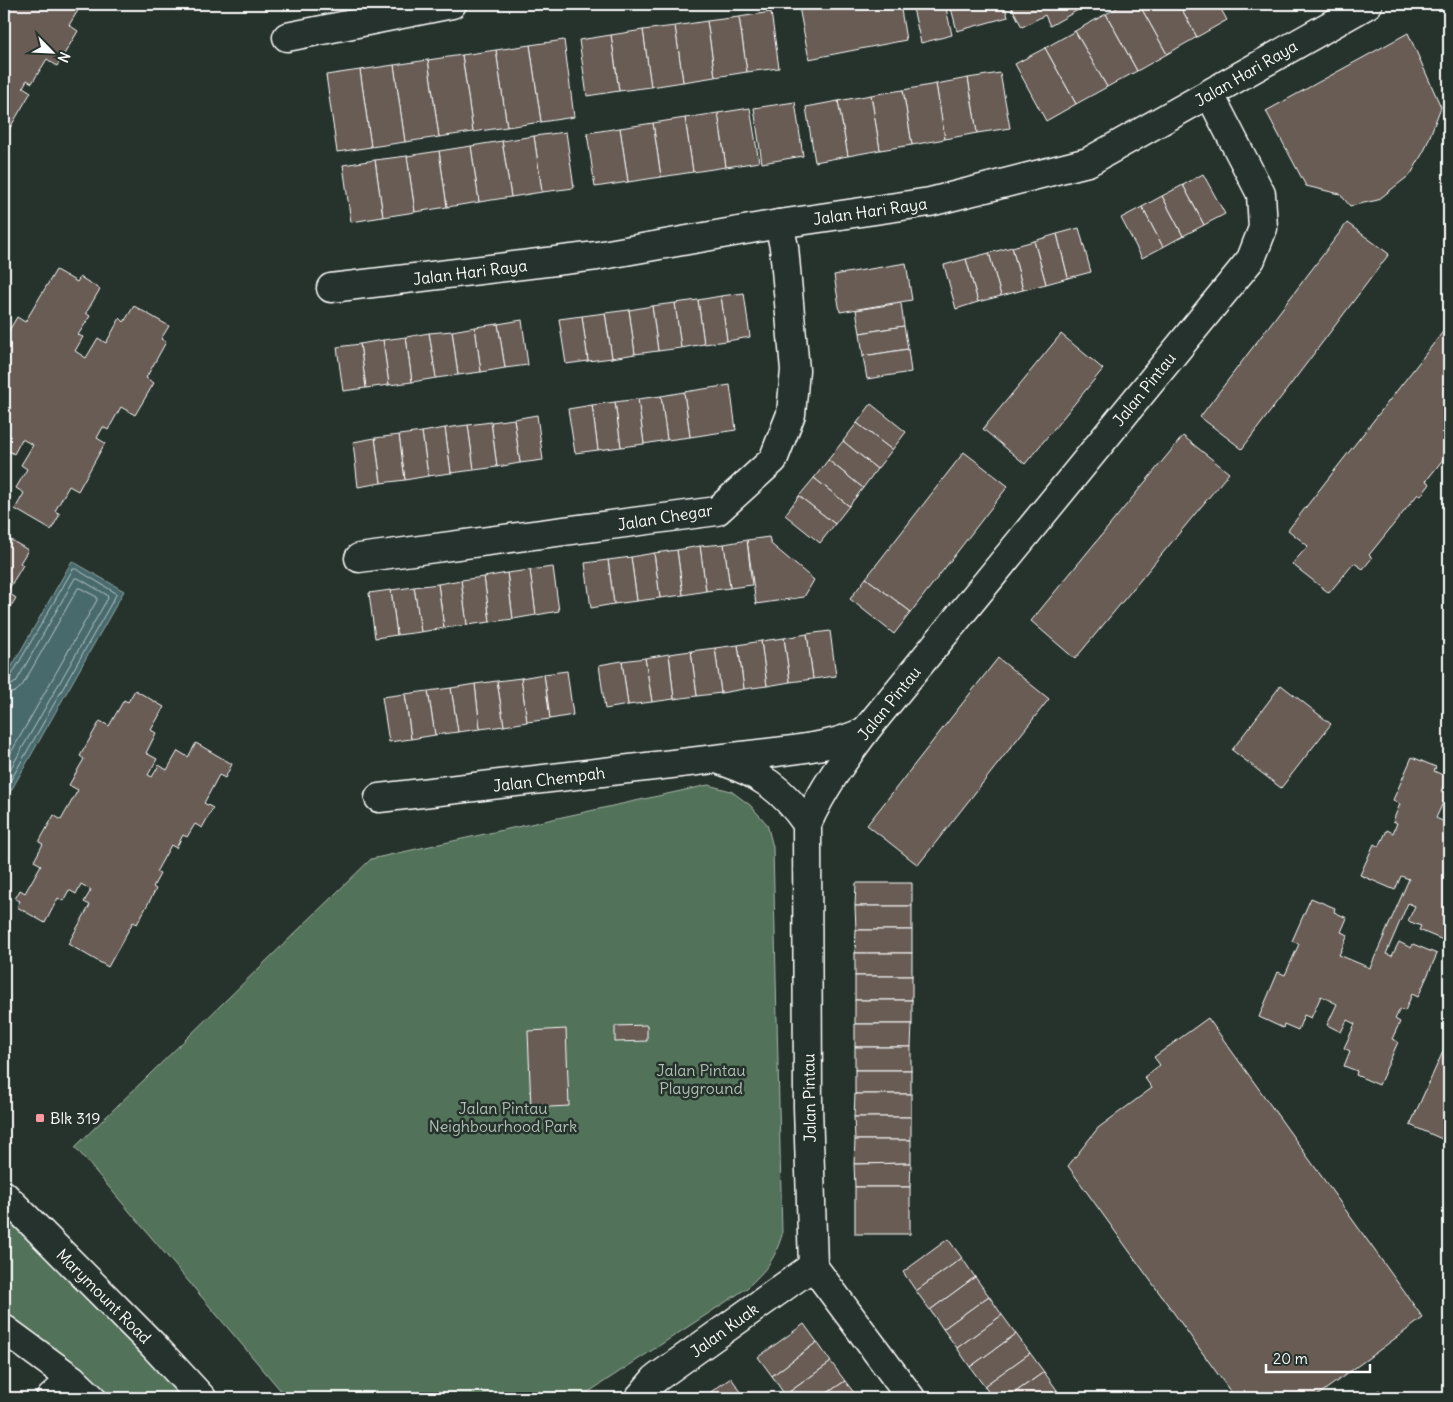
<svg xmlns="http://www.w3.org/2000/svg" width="1453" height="1402" font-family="Delius,sans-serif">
	<rect width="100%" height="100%" fill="#26332d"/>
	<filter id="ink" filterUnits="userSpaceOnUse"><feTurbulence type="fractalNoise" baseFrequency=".02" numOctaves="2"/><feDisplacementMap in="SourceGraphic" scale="10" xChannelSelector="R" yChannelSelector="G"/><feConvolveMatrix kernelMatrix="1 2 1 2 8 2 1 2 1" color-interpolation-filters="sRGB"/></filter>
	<g filter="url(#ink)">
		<g fill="#53725a" stroke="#a9b8ac">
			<path d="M 708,785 L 731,791 L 750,805 L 767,824 L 773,847 L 782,1235 C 773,1263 767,1268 747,1288 L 584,1395 L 573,1398 L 287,1398 L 75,1147 L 371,859 Z"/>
			<polygon points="4,1195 202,1398 92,1398 4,1329"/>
		</g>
		<polygon fill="#486b6d" stroke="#91a6a7" points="72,561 124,591 4,803 4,680"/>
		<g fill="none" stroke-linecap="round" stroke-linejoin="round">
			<g stroke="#b6c4c5" stroke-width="1">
				<polyline points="4,681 10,678 73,569 76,569 116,593 116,595 4,792"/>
				<polyline points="4,687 10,686 16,682 75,578 78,578 107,595 108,598 4,780"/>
				<polyline points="4,695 15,692 22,686 78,588 80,588 97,597 97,600 4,765"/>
			</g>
		</g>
		<g fill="#675b54" stroke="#fff">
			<polygon points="4,4 9,7 11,4 82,4 69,25 78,31 57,66 47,59 32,83 27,80 23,87 31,92 4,138"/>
			<polygon points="817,4 900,4 906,40 809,59 799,7"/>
			<polygon points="912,4 945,4 952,35 921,43"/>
			<polygon points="950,4 1004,4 1008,17 957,31"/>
			<polygon points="1010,4 1075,4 1078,10 1050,26 1045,15 1022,27"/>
			<polygon points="1075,4 1091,4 1078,10"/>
			<polygon points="1124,4 1139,4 1167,54 1137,71 1106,14"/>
			<polygon points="1139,4 1179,4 1197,37 1167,54"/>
			<polygon points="1179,4 1218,4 1227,20 1197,37"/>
			<polygon points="771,12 779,68 747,72 739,17"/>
			<polygon points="1106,14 1137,71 1107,87 1075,31"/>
			<polygon points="739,17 747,72 715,77 707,21"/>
			<polygon points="707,21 715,77 683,82 675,26"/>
			<polygon points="675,26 683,82 651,87 643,30"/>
			<polygon points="643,30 651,87 619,91 611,35"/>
			<polygon points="1075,31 1107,87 1076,104 1045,48"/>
			<polygon points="1408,33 1441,107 1425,149 1411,174 1378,200 1350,206 1340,194 1306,186 1266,111"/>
			<polygon points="611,35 619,91 587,96 579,40"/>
			<polygon points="564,40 574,117 541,122 530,45"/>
			<polygon points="530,45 541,122 507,127 496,50"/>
			<polygon points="1045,48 1076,104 1046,121 1015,64"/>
			<polygon points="496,50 507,127 473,132 462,55"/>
			<polygon points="462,55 473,132 439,137 428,60"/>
			<polygon points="428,60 439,137 405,142 394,65"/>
			<polygon points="394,65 405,142 371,147 360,70"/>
			<polygon points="360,70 371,147 337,152 326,75"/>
			<polygon points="1000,73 1010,128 977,133 968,78"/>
			<polygon points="968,78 977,133 945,139 936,84"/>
			<polygon points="936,84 945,139 912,145 903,90"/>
			<polygon points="903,90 912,145 880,150 871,95"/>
			<polygon points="871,95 880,150 848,156 838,101"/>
			<polygon points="838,101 848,156 815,162 806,107"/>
			<polygon points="795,102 803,156 762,163 754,108"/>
			<polygon points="750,108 759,162 726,167 718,113"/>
			<polygon points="718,113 726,167 693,172 685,118"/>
			<polygon points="685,118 693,172 661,177 653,123"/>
			<polygon points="653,123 661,177 628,182 620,128"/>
			<polygon points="620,128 628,182 595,187 587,133"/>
			<polygon points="566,132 574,188 542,192 534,136"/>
			<polygon points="534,136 542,192 511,197 502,141"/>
			<polygon points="502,141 511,197 479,202 471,146"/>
			<polygon points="471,146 479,202 447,207 439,151"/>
			<polygon points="439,151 447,207 415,212 407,156"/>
			<polygon points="407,156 415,212 383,217 375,160"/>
			<polygon points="375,160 383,217 351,222 343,165"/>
			<polygon points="1203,174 1225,214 1204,225 1183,185"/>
			<polygon points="1183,185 1204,225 1183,236 1162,196"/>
			<polygon points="1162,196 1183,236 1163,247 1142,207"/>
			<polygon points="1142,207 1163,247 1142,258 1121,218"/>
			<polygon points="1347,223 1389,254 1242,449 1200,417"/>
			<polygon points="1079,228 1091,272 1068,278 1057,234"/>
			<polygon points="1057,234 1068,278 1046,284 1034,241"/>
			<polygon points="1034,241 1046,284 1023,290 1012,247"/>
			<polygon points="1012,247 1023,290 1001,296 989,253"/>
			<polygon points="989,253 1001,296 978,302 966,259"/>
			<polygon points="966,259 978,302 956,309 944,265"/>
			<polygon points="906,263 912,300 840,312 834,275"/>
			<polygon points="56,270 77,282 80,277 100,289 86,313 90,316 78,335 83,337 75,351 86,358 98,338 106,343 120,318 124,322 134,306 169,326 161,339 166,342 146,378 154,383 135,415 121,407 108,430 103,427 97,438 105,443 78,491 69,486 55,511 60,514 51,530 15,509 24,493 16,488 27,469 21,465 33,445 22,439 14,454 9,451 4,460 4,378 7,372 4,370 4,339 17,317 25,322"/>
			<polygon points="744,293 750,337 727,341 721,296"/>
			<polygon points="721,296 727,341 704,344 698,300"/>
			<polygon points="698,300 704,344 681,348 675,303"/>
			<polygon points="675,303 681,348 658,351 652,306"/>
			<polygon points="901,303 904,326 860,333 856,310"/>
			<polygon points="652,306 658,351 635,354 629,310"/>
			<polygon points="629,310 635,354 612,358 605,313"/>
			<polygon points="605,313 612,358 588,361 582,316"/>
			<polygon points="582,316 588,361 566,364 559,319"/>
			<polygon points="522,320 528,365 505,368 498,324"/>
			<polygon points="498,324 505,368 481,372 475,327"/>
			<polygon points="1449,324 1449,452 1426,481 1430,484 1421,496 1418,494 1369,555 1372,558 1363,569 1354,563 1329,593 1292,564 1308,546 1288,530"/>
			<polygon points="904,326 908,349 863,356 860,333"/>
			<polygon points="475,327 481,372 458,375 452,331"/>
			<polygon points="452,331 458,375 436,378 429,333"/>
			<polygon points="429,333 436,378 412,382 406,337"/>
			<polygon points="1061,334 1103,369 1025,464 983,429"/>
			<polygon points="406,337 412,382 389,385 383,340"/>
			<polygon points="383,340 389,385 366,388 360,344"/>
			<polygon points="360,344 366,388 343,391 337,347"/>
			<polygon points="908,349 911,372 867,379 863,356"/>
			<polygon points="730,385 736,430 690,437 684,392"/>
			<polygon points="684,392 690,437 667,440 661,396"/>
			<polygon points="661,396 667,440 644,444 638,399"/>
			<polygon points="638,399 644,444 621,447 615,402"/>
			<polygon points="615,402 621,447 598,450 592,405"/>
			<polygon points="871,404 906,432 892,450 857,423"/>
			<polygon points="592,405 598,450 575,453 568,409"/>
			<polygon points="537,415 543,460 520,463 514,419"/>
			<polygon points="514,419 520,463 497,467 491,422"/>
			<polygon points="491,422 497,467 474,470 468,425"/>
			<polygon points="857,423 892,450 877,469 843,441"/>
			<polygon points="468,425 474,470 451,473 445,428"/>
			<polygon points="445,428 451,473 428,476 422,432"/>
			<polygon points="422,432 428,476 405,480 399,435"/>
			<polygon points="399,435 405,480 381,483 375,438"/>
			<polygon points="1183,436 1229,473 1075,659 1031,621"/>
			<polygon points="375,438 381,483 358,487 353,442"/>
			<polygon points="843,441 877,469 863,488 828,460"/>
			<polygon points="964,452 1008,486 911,612 866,578"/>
			<polygon points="828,460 863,488 849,506 814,478"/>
			<polygon points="814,478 849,506 835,524 799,496"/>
			<polygon points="799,496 835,524 820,543 785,515"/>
			<polygon points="4,536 28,550 20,563 23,565 7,592 16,598 4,617"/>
			<polygon points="769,537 771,544 814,580 804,597 756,604 747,540"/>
			<polygon points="747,540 752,585 730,588 724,544"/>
			<polygon points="724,544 730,588 706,591 700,546"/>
			<polygon points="700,546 706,591 683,595 677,550"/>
			<polygon points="677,550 683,595 660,598 654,553"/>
			<polygon points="654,553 660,598 637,601 631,557"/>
			<polygon points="631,557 637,601 614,604 608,560"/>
			<polygon points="608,560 614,604 591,608 585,563"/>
			<polygon points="553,567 559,611 536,615 530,570"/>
			<polygon points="530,570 536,615 513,619 507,573"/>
			<polygon points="507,573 513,619 490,622 484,577"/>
			<polygon points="484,577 490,622 467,625 461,580"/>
			<polygon points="866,578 911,612 894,634 850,599"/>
			<polygon points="461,580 467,625 444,628 438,584"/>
			<polygon points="438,584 444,628 421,632 414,587"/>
			<polygon points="414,587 421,632 397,635 391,590"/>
			<polygon points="391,590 397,635 375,638 369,593"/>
			<polygon points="830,631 836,676 813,679 807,634"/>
			<polygon points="807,634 813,679 790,682 784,638"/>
			<polygon points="784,638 790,682 767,686 761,641"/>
			<polygon points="761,641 767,686 744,689 738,645"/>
			<polygon points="738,645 744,689 721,693 715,648"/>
			<polygon points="715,648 721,693 697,696 691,651"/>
			<polygon points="691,651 697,696 674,699 669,654"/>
			<polygon points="669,654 674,699 652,702 645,658"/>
			<polygon points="645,658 652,702 628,705 622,661"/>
			<polygon points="998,658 1049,699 918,865 867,825"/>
			<polygon points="622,661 628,705 605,709 599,665"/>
			<polygon points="567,671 573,715 550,719 544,674"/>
			<polygon points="544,674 550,719 527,722 521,678"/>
			<polygon points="521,678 527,722 504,726 497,681"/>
			<polygon points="497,681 504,726 480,729 475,684"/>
			<polygon points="475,684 480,729 458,732 451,688"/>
			<polygon points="1281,685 1331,724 1281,788 1232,750"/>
			<polygon points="451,688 458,732 435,735 428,691"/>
			<polygon points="135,690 164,707 151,730 156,733 146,753 157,759 148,775 152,777 159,765 167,770 178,751 188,757 196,743 232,764 225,778 219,775 204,803 213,808 202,828 195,824 187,837 183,835 176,848 171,845 156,872 160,874 153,887 156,889 137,924 133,922 108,967 68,944 90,905 84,902 91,890 81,884 76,894 69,890 63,901 58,898 45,923 17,907 20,901 15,899 20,890 25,893 41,865 34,861 43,844 39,842 54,815 61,820 78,790 69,785 84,759 80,756 100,721 109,726 124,700 128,702"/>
			<polygon points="428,691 435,735 411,739 405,694"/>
			<polygon points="405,694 411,739 389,742 382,697"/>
			<polygon points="1412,757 1436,767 1434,771 1447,777 1441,791 1447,794 1436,818 1449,824 1449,926 1443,940 1419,930 1421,926 1408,921 1415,906 1408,903 1386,954 1392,956 1399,942 1411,948 1413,944 1437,954 1418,997 1412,994 1405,1011 1400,1009 1395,1019 1400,1022 1392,1039 1398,1042 1379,1085 1356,1075 1357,1071 1344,1066 1350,1051 1344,1048 1355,1024 1347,1020 1341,1032 1327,1025 1337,1004 1321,996 1311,1018 1304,1015 1298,1030 1284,1024 1283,1028 1259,1017 1278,972 1285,975 1299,944 1292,941 1311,898 1335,908 1334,912 1347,918 1341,932 1348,935 1339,955 1370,968 1409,879 1401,876 1395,890 1360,875 1374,844 1379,847 1387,830 1393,833 1397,823 1393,821 1400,804 1393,800"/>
			<polygon points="856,883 912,883 912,906 855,906"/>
			<polygon points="855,906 912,906 912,930 856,930"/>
			<polygon points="856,930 912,930 912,953 855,953"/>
			<rect x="855" y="953" width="57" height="23"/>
			<rect x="855" y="976" width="57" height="24"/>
			<rect x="855" y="1000" width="57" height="24"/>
			<polygon points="1208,1018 1423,1318 1314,1398 1235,1398 1068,1166 1098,1128 1152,1088 1144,1077 1160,1065 1154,1057"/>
			<polygon points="855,1024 912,1024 911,1047 855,1047"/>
			<polygon points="647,1025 647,1041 615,1042 615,1026"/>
			<polygon points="566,1029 569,1106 531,1108 528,1031"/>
			<rect x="855" y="1047" width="56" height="23"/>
			<polygon points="1445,1047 1449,1049 1449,1142 1410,1125"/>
			<rect x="855" y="1070" width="56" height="24"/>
			<polygon points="855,1094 911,1094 911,1117 854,1117"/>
			<polygon points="854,1117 911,1117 911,1140 855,1140"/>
			<polygon points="855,1140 911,1140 911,1163 854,1164"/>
			<polygon points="911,1163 910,1187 855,1187 854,1164"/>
			<rect x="855" y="1187" width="55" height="47"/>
			<polygon points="948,1239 962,1258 916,1291 903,1272"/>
			<polygon points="962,1258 975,1277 930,1310 916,1291"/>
			<polygon points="975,1277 989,1296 943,1329 930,1310"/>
			<polygon points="989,1296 1002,1315 957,1348 943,1329"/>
			<polygon points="1002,1315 1016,1334 970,1367 957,1348"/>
			<polygon points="804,1324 817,1342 772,1376 758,1357"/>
			<polygon points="1016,1334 1030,1353 984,1386 970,1367"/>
			<polygon points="817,1342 831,1362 785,1395 772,1376"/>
			<polygon points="1030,1353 1044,1372 1007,1398 993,1398 984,1386"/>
			<polygon points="831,1362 845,1381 820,1398 788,1398 785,1395"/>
			<polygon points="1044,1372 1057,1390 1047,1398 1007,1398"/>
			<polygon points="731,1378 744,1396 742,1398 702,1398"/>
			<polygon points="845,1381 858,1398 820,1398"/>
			<polygon points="1057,1390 1063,1398 1047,1398"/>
			<polygon points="1379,1390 1385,1398 1368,1398"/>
		</g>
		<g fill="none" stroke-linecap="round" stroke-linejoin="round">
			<g stroke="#fff" stroke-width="31">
				<g id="street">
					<polyline points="287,37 452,4"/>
					<polyline points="331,288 597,256 779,224 930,202 1088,162 1368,4"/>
					<polyline points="359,558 717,511 773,460 791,414 795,370 784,247 779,224"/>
					<path d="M 720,760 C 760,774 782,788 807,824"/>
					<path d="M 379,798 L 776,752 C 807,748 837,745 865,731"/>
					<polyline points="51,1398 72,1379"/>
					<polyline points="639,1398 655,1379 813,1266"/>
					<path d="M 911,1398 L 813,1266 L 808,1107 L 807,824 C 823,788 843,761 866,730 L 1251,259 L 1263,228 L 1261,194 L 1210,95"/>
				</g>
			</g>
			<g stroke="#fff" stroke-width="31">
				<g id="primary">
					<polyline points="4,1195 153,1345 202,1398"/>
					<polyline points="4,1329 72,1379 92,1398"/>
				</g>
			</g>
			<use href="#street" stroke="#26332d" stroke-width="28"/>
			<use href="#primary" stroke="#26332d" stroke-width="28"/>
		</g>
	</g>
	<rect fill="#ff9aa2" stroke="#26332d" stroke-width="2" x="35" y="1113" width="10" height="10" rx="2.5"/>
	<g text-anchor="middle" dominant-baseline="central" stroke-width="5" stroke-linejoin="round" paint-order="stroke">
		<g font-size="16" fill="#fff" stroke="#26332d">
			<text transform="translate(1246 73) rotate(-30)">Jalan Hari Raya</text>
			<text transform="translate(870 211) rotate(-8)">Jalan Hari Raya</text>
			<text transform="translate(470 272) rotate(-7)">Jalan Hari Raya</text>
			<text transform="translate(1144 389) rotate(-51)">Jalan Pintau</text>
			<text transform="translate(665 517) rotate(-9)">Jalan Chegar</text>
			<text transform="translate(889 703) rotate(-51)">Jalan Pintau</text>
			<text transform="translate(549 779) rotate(-7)">Jalan Chempah</text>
			<text transform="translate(809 1098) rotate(-91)">Jalan Pintau</text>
			<text transform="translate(104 1296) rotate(45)">Marymount Road</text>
			<text transform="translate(724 1330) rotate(-36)">Jalan Kuak</text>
		</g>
		<g font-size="16" fill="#b2c0b5" stroke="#26332d">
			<text x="701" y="1070">Jalan Pintau<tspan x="701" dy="18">Playground</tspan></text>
			<text x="503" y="1108">Jalan Pintau<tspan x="503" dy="18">Neighbourhood Park</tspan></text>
		</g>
		<g font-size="16" fill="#fff" stroke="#26332d" text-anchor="start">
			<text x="50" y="1118">Blk 319</text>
		</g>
	</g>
	<rect width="1453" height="1402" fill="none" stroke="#26332d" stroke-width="20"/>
	<rect x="10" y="10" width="1433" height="1382" fill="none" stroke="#fff" stroke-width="2" filter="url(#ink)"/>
	<g transform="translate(52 52) rotate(114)" stroke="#26332d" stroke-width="4" paint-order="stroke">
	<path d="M0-4L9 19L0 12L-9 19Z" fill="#ffffff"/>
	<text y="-8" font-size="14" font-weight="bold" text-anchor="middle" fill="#ffffff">N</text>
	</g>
	<path d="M1266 1364v8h104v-8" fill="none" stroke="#ffffff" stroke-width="2.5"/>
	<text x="1273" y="1364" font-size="15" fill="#ffffff" stroke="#26332d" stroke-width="4" paint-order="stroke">20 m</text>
</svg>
